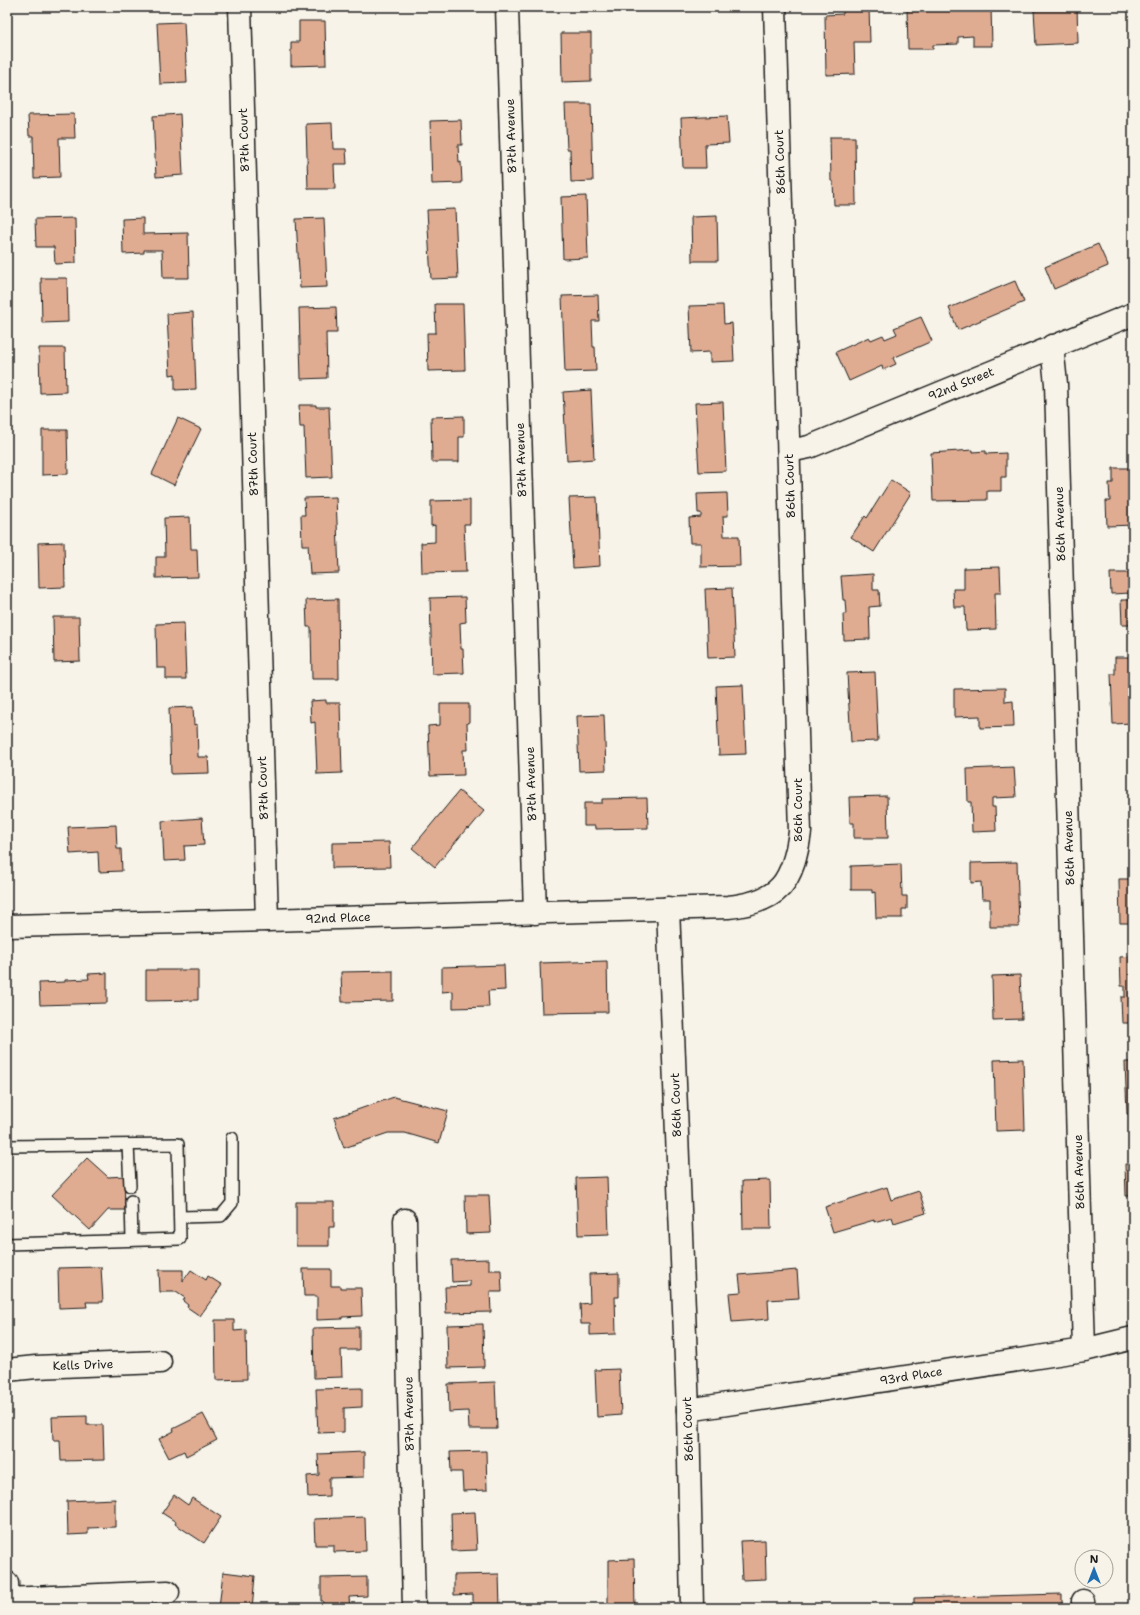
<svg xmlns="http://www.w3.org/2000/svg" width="1140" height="1615" font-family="'Shantell Sans',sans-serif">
	<rect width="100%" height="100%" fill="#f7f3e8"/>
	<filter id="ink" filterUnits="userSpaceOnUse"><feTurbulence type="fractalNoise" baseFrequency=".025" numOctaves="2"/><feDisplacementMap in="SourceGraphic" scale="8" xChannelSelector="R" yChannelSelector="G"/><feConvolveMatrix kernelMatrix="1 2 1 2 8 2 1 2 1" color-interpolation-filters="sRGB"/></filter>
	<g filter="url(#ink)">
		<g fill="#dfac92" stroke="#1c1c1c">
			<polygon points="843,7 869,7 870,42 854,42 855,74 826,75 825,15 843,14"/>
			<polygon points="968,7 991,7 992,46 973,46 973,36 958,37 958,44 933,45 933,49 908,49 907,9 959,8 959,11 968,11"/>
			<polygon points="1050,7 1077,7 1078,43 1036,45 1034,10 1050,9"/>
			<polygon points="299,21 325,21 326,65 291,66 291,42 299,42"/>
			<polygon points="184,22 187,83 160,84 157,23"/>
			<polygon points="561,33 591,33 591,81 562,82"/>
			<polygon points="565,104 591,104 593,181 571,182 570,149 567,149"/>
			<polygon points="74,114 75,138 59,138 60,177 34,178 33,136 29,136 28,115"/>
			<polygon points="180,114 183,175 156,177 153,116"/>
			<polygon points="727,116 729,143 705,144 706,168 683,168 681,118"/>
			<polygon points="461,120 462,145 458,145 459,163 461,162 462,183 432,184 430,121"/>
			<polygon points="332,123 333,149 346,149 347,164 334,164 335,189 308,189 306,124"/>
			<polygon points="830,137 855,137 856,205 834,205 833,181 831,181"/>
			<polygon points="586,196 588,258 563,259 561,197"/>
			<polygon points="455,209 458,278 431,279 427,210"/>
			<polygon points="717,216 718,261 692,261 691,217"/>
			<polygon points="75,218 76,263 55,264 54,247 36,247 35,219"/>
			<polygon points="143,218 143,234 188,233 189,278 163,278 162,250 144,250 144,253 123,254 122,219"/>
			<polygon points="324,218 327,287 300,288 296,219"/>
			<polygon points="1098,244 1108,266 1054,289 1045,267"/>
			<polygon points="41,278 67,278 68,322 42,323"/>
			<polygon points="1015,281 1024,302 958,330 949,308"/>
			<polygon points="598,295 599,321 592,321 593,347 595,347 596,371 565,372 562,296"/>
			<polygon points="435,304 463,304 465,370 428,371 427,333 436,333"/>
			<polygon points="723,305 724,324 732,323 734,361 710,362 710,352 691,353 689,306"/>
			<polygon points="336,307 337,333 326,333 327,378 301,379 299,308"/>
			<polygon points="193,312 196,389 175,390 175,374 170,375 167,314"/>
			<polygon points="921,317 932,341 893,358 896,364 883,370 882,366 849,381 836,352 869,337 871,340 883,335 885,339 897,334 894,328"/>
			<polygon points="39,348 65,348 66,392 40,393"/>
			<polygon points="591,390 594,459 567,461 563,392"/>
			<polygon points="723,402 726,471 699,472 695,403"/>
			<polygon points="299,405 316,405 316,407 329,407 332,477 306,478 304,427 300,427"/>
			<polygon points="464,416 464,437 459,437 459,462 432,462 431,417"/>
			<polygon points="178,418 201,429 174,485 152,474"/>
			<polygon points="42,430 67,430 68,474 42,475"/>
			<polygon points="973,450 973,452 986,451 986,454 1006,453 1006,477 1001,477 1001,491 987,491 987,500 933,501 931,453"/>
			<polygon points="1113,468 1133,468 1133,525 1107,526 1106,501 1110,501 1109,483 1113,483"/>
			<polygon points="891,480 911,493 874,552 851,537 865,516 867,518"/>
			<polygon points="727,493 728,516 723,516 724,536 739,536 740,566 701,567 701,543 690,543 689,518 701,517 701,513 698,513 697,494"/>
			<polygon points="336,497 339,573 310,574 308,545 302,545 301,515 305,515 304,498"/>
			<polygon points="597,497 600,566 573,568 569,498"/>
			<polygon points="470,500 470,524 464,524 466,572 422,573 421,543 435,542 435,525 431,526 431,501"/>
			<polygon points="190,517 191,549 197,549 198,577 156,578 156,557 165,557 164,518"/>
			<polygon points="64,542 65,587 39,588 38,543"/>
			<polygon points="1000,567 1001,593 995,593 996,629 966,630 965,607 954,607 953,589 964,589 964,568"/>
			<polygon points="1110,573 1133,573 1133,625 1122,625 1121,600 1131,600 1131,593 1111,594"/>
			<polygon points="873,574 873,590 879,590 880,606 869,607 870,639 844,640 843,614 846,614 845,600 843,600 841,576"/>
			<polygon points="732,588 735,657 708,658 705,589"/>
			<polygon points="465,597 466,622 460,623 461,649 463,649 464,673 432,674 430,598"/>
			<polygon points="338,599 339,679 312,679 311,627 307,627 306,600"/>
			<polygon points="53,617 79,617 80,661 54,662"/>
			<polygon points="184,623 186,679 166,679 166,668 157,668 156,624"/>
			<polygon points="1115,657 1133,657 1133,723 1113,724 1111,674 1115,674"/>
			<polygon points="875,672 878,741 851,742 847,673"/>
			<polygon points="743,685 746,754 719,755 716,686"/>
			<polygon points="1005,688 1005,702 1013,701 1014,727 980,728 980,716 954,717 954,689"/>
			<polygon points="326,700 326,703 340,703 342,773 317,774 315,722 311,723 310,701"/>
			<polygon points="440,704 469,704 469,723 467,723 468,750 463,750 464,775 430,776 428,726 440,725"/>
			<polygon points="193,707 194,725 197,724 198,757 208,757 209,773 171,774 169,708"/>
			<polygon points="604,715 606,770 579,771 577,716"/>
			<polygon points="1014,767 1016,797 992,798 992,807 995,807 996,831 972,832 971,802 968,802 967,769"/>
			<polygon points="459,791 484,811 469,829 467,828 435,867 412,848"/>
			<polygon points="887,796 888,838 854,838 854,823 850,823 849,797"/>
			<polygon points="647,798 648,828 595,829 595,826 584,826 584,803 602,803 602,799"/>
			<polygon points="202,818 204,845 184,846 185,860 164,861 162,821"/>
			<polygon points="116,825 117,849 121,849 122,871 99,872 98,852 70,854 68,827"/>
			<polygon points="389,842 390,867 332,868 332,843"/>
			<polygon points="1017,862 1019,927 990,927 990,899 982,899 981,882 971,883 971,863"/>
			<polygon points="901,864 902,896 907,896 907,909 902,909 902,918 876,918 875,892 872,893 872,890 851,890 851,866"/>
			<polygon points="1119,879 1133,879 1133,923 1120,923"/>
			<polygon points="1133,956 1133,1023 1122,1023 1121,997 1125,997 1125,986 1121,986 1120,957"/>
			<polygon points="607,961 608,1012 542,1013 540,963"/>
			<polygon points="504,965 505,990 488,991 489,1007 453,1008 453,991 442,992 442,967"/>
			<polygon points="146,970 198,970 198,1000 146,1001"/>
			<polygon points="393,971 393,1001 342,1002 341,972"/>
			<polygon points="107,973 107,1003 40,1005 39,983 65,982 65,980 89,979 88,974"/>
			<polygon points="1020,975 1022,1019 993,1020 992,976"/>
			<polygon points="1023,1059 1025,1130 996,1131 994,1060"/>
			<polygon points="1125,1062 1133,1062 1133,1114 1127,1114"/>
			<polygon points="394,1097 448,1111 439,1143 405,1133 388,1133 344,1148 334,1118"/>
			<polygon points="87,1158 108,1177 124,1176 125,1210 108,1210 90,1230 52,1195"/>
			<polygon points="1125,1164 1133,1164 1133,1196 1126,1196"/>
			<polygon points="607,1177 609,1234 578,1235 576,1178"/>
			<polygon points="770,1180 771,1229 743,1229 742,1181"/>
			<polygon points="887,1187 891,1200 919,1191 926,1213 894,1223 892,1217 874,1222 874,1220 833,1232 825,1207"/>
			<polygon points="465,1195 489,1195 491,1233 466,1234"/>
			<polygon points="296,1202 334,1202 334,1227 329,1227 329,1246 296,1246"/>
			<polygon points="489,1259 489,1270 501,1270 502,1292 490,1292 491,1312 446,1313 445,1287 470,1286 470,1281 452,1282 451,1260"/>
			<polygon points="101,1267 103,1302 86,1302 87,1307 59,1308 58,1268"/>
			<polygon points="303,1269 331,1269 331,1286 341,1286 341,1288 361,1288 362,1316 342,1317 342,1319 317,1320 317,1296 304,1296"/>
			<polygon points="159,1270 183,1270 183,1281 191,1270 206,1280 208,1276 222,1285 200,1316 187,1307 188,1305 183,1301 185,1298 176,1292 160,1292"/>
			<polygon points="797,1270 799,1298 768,1300 769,1319 732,1322 729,1293 741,1292 739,1275"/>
			<polygon points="619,1273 619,1297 615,1297 616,1334 590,1335 590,1324 581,1324 580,1304 590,1303 589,1274"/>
			<polygon points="215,1320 234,1320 234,1331 246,1330 247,1379 216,1380"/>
			<polygon points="483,1324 484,1367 448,1368 447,1325"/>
			<polygon points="359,1327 359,1350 341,1350 342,1377 314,1378 313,1328"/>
			<polygon points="619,1369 621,1415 597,1417 595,1370"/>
			<polygon points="495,1382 497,1429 469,1429 468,1411 449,1412 448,1384"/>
			<polygon points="362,1388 362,1407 344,1408 344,1432 318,1433 316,1389"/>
			<polygon points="203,1414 217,1440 186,1456 184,1451 169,1458 159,1439 174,1431 173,1429"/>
			<polygon points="87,1416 87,1425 103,1425 104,1460 61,1461 60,1440 53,1440 52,1417"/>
			<polygon points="486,1451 487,1490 463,1491 462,1472 451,1472 450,1452"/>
			<polygon points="364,1452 364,1477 329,1478 329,1496 308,1497 307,1476 319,1475 318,1454"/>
			<polygon points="174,1495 188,1505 192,1498 221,1517 204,1543 175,1524 176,1522 162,1513"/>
			<polygon points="115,1499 115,1527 88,1528 88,1534 68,1535 67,1501"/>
			<polygon points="475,1512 477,1550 452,1551 451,1513"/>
			<polygon points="365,1517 366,1551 334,1552 334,1545 315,1545 314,1519"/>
			<polygon points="765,1540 766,1579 742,1580 740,1541"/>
			<polygon points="634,1559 635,1608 608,1608 608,1560"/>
			<polygon points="223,1572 255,1576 252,1608 219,1608"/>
			<polygon points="499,1574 500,1608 473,1608 473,1594 454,1595 454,1575"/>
			<polygon points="367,1577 367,1596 349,1597 350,1608 323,1608 323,1601 321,1601 321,1578"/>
			<polygon points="1062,1594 1062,1608 914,1608 914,1598"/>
		</g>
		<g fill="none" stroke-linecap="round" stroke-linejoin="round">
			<g stroke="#1c1c1c" stroke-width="14">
				<g id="service">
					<polyline points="128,1145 130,1186"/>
					<polyline points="7,1146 178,1144 180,1239 7,1244"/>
					<polyline points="131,1201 132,1240"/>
					<polyline points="180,1217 221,1216 232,1203 232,1138"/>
				</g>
			</g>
			<g stroke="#1c1c1c" stroke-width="25">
				<g id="minor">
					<polyline points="240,7 267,920"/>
					<polyline points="507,7 535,913"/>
					<polyline points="1052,346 1056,384 1084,1350"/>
					<polyline points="789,451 809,447 1133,314"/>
					<polyline points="668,908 688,1410 692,1608"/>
					<path d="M 7,926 L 267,920 L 728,907 C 780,902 793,882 800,832 L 775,7"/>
					<polyline points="405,1220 414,1608"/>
					<polyline points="7,1370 36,1367 160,1362"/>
					<polyline points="688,1410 1084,1350 1133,1338"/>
					<polyline points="7,1599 168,1592"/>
					<polyline points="1083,1601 1084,1608"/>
				</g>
			</g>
			<g stroke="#1c1c1c" stroke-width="25">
				<polyline id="tertiary" points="7,1583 8,1608"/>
			</g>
			<use href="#service" stroke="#f7f3e8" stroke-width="11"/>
			<use href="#minor" stroke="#f7f3e8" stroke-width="22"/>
			<use href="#tertiary" stroke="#f7f3e8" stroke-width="22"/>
		</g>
	</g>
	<g text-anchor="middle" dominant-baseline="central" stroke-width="4" stroke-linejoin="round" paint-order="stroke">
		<g font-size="12" fill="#1c1c1c" stroke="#f7f3e8">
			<text transform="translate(511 136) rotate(-92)">87th Avenue</text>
			<text transform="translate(244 140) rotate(-92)">87th Court</text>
			<text transform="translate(780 162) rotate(-92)">86th Court</text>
			<text transform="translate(961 384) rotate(-22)">92nd Street</text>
			<text transform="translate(521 460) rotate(-92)">87th Avenue</text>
			<text transform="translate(253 464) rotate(-92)">87th Court</text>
			<text transform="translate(790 486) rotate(-92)">86th Court</text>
			<text transform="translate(1060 524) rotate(-92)">86th Avenue</text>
			<text transform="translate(531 784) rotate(-92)">87th Avenue</text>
			<text transform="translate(263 788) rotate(-92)">87th Court</text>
			<text transform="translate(798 810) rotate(-90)">86th Court</text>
			<text transform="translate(1069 848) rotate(-92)">86th Avenue</text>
			<text transform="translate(338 918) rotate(-2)">92nd Place</text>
			<text transform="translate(676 1105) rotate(-92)">86th Court</text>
			<text transform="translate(1079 1172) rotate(-92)">86th Avenue</text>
			<text transform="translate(83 1365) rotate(-2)">Kells Drive</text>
			<text transform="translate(911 1376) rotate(-9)">93rd Place</text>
			<text transform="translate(409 1414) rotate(-91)">87th Avenue</text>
			<text transform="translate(688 1429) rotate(-92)">86th Court</text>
		</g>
	</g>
	<rect width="1140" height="1615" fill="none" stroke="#f7f3e8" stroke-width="24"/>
	<rect x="12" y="12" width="1116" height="1591" fill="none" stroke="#1c1c1c" stroke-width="1.5" filter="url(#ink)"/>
	<g transform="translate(1094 1569)"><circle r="19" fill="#f7f3e8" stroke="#9f9d96"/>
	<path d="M0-3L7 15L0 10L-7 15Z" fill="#1f6fb2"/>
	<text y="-6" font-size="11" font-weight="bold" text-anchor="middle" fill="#1c1c1c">N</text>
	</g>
</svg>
